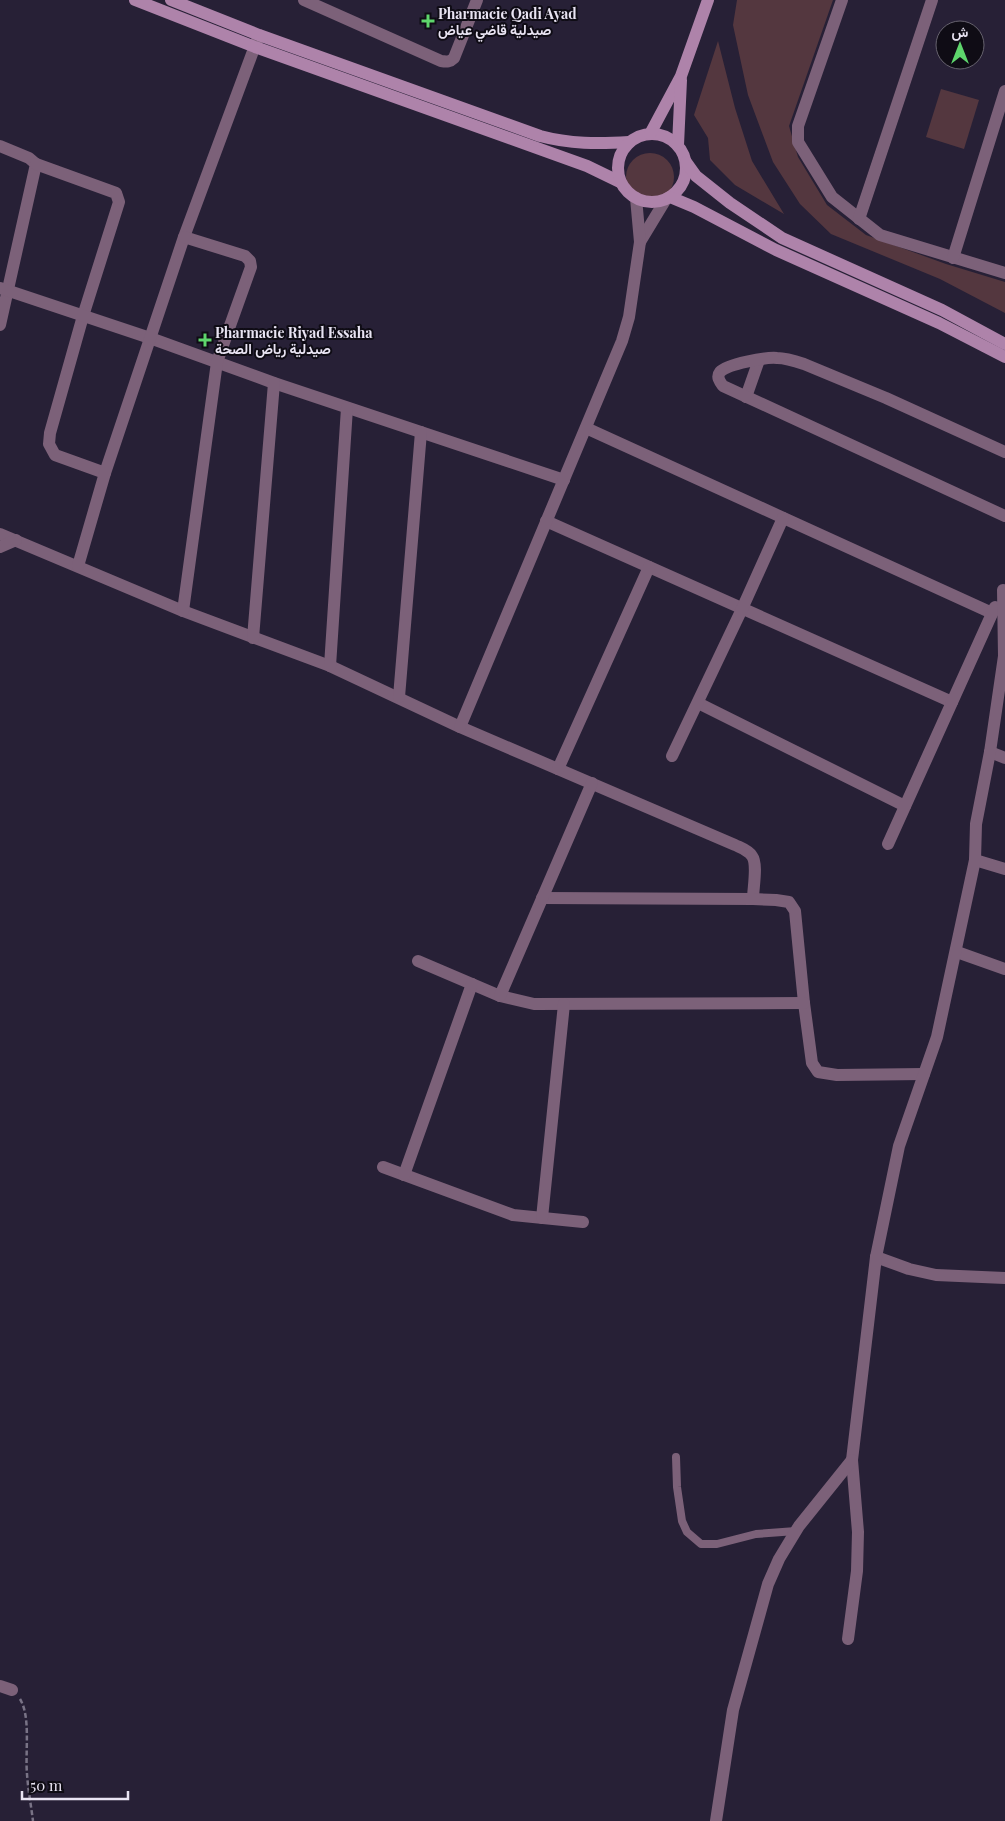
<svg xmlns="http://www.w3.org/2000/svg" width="1005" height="1821" font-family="'Playfair Display',Vazirmatn,serif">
	<rect width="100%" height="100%" fill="#272036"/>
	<g fill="#54373f">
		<polygon points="737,0 833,0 789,126 798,157 827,205 866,235 946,264 1005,282 1005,313 940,279 831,234 800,204 773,162 748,95 733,25"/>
		<polygon points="718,41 735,108 752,161 784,214 735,185 710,160 708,138 694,115"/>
		<polygon points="941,89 979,100 964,149 926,137"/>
		<circle cx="650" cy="177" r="24"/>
	</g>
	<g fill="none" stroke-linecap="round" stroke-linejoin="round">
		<path stroke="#797386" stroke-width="2.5" stroke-dasharray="5 2.5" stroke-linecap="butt" d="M 20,1699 C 31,1717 25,1752 27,1774 C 28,1789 31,1805 33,1821"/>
		<polyline stroke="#7c6179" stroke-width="8" points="676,1457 677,1487 682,1521 687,1532 701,1544 717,1544 756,1534 796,1531"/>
		<g stroke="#7c6179" stroke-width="12">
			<path d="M 304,0 L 441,61 C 447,62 450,62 454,58 L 477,0"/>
			<polyline points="842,0 798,126 798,142 832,197 880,235 1005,273"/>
			<polyline points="0,146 29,158 36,164 0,325"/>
			<polyline points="36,164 116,193 119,202 83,316 50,433 49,444 55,455 105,473"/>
			<polyline points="859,219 932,0"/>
			<polyline points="640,242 666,199"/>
			<polyline points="953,258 1005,91"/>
			<polyline points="0,288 150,338 274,383 564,480"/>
			<polyline points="746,397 759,360"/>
			<polyline points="586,428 992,613"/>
			<path d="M 1005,452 L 886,398 L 804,364 C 795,361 786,358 777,358 C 766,357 727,364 720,372 C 716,377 720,382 723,386 L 1005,516"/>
			<polyline points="546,521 952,702"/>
			<path d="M 0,534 L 183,611 L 330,666 L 460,727 L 735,845 C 741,848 748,850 752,856 C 758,864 753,888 753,899"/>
			<polyline points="0,547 16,540"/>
			<polyline points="78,566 105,473 184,237 259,35"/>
			<polyline points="183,611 217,362 251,267 250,261 245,256 184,237"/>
			<polyline points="253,638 274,383"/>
			<polyline points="330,666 347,408"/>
			<polyline points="399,697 421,432"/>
			<polyline points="698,703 905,806"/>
			<polyline points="460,727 622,341 629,317 640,242 636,198"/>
			<polyline points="990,752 1005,758"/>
			<polyline points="672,756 742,609 783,518"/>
			<polyline points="558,769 649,567"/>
			<polyline points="888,844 995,607"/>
			<polyline points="975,860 1005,869"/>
			<polyline points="542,898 753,899 776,900 789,902 795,911 804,1003 812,1063 818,1072 837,1075 924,1074"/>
			<polyline points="957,952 1005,969"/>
			<polyline points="418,961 500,996 534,1004 804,1003"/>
			<polyline points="500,996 592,783"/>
			<polyline points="383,1167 513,1215 583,1222"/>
			<polyline points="404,1175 472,984"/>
			<polyline points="542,1218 564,1004"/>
			<polyline points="876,1257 909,1269 936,1275 1005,1278"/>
			<polyline points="848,1639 857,1571 858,1532 852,1460 876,1257 899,1146 937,1037 975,860 976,824 990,752 1004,656 1003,590"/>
			<polyline points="0,1686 12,1690"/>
			<polyline points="716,1821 733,1710 768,1584 779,1559 799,1526 852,1460"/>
		</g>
		<g stroke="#ae83aa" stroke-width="12">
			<polyline points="135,0 255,47 587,166 620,182"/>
			<path d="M 171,0 L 259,35 L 540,136 C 570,144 598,144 629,142"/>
			<circle cx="652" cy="168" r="34"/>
			<polyline points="650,134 681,76 708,0"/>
			<polyline points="678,145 681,80"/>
			<polyline points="686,162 696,176 730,203 782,238 942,310 1005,344"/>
			<polyline points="670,197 694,207 776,250 939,323 1005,357"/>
		</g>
	</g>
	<g fill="#5ed56c" stroke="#0f0c15" stroke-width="2">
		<path d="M425.5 13.5h5v5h5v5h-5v5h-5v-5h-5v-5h5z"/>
		<path d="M202.5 332.5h5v5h5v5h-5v5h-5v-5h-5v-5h5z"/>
	</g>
	<g text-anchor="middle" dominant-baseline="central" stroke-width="4" stroke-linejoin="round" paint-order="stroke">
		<g font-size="14" font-weight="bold" fill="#e9e4f3" stroke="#0f0c15" text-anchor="start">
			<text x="438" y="13">Pharmacie Qadi Ayad<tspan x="438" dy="16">صيدلية قاضي عياض</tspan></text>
			<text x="215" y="332">Pharmacie Riyad Essaha<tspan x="215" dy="16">صيدلية رياض الصحة</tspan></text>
		</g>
	</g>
	<g transform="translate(960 45)"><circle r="24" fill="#0f0c15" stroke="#66626e"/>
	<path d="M0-4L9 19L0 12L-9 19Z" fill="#5ed56c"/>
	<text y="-8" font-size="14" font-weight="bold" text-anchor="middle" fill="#e9e4f3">ش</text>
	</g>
	<path d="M22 1791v8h106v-8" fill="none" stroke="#e9e4f3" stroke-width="2.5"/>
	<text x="30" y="1791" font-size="15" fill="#e9e4f3" stroke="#0f0c15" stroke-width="4" paint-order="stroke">50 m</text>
</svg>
